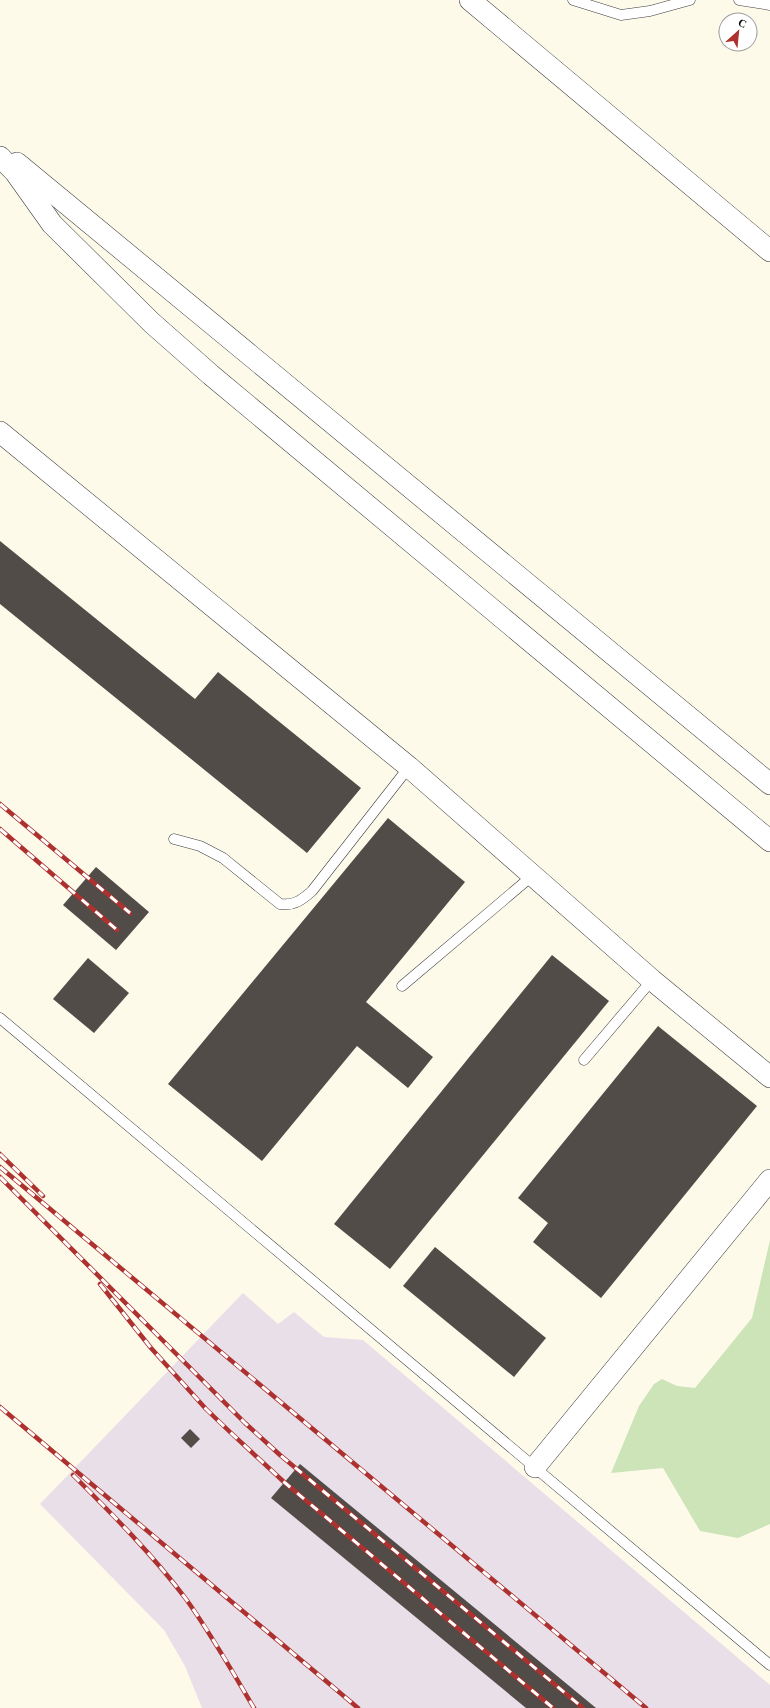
<svg xmlns="http://www.w3.org/2000/svg" width="770" height="1708" font-family="'Times New Roman',serif">
	<rect width="100%" height="100%" fill="#fdfaea"/>
	<polygon fill="#e8dfe9" points="243,1293 278,1324 294,1312 324,1337 363,1340 770,1685 770,1708 202,1708 185,1666 164,1630 40,1504"/>
	<polygon fill="#cce4b7" points="770,1240 770,1524 738,1538 700,1531 663,1468 611,1473 639,1406 654,1384 662,1379 677,1386 695,1388 752,1318"/>
	<g fill="#524c48">
		<polygon points="0,541 195,699 218,672 361,788 307,853 0,604"/>
		<polygon points="388,818 465,882 366,1002 433,1057 408,1088 357,1046 262,1161 168,1084"/>
		<polygon points="96,867 149,912 116,950 63,905"/>
		<polygon points="552,955 609,1001 390,1269 334,1224"/>
		<polygon points="88,958 129,993 94,1033 53,999"/>
		<polygon points="658,1026 757,1106 601,1298 533,1242 548,1223 518,1198"/>
		<polygon points="435,1247 546,1338 514,1377 403,1286"/>
		<polygon points="190,1429 200,1439 191,1448 181,1438"/>
		<polygon points="300,1464 596,1708 526,1708 271,1498"/>
	</g>
	<g fill="none" stroke-linecap="round" stroke-linejoin="round">
		<g stroke="#3d3d3d" stroke-width="11">
			<g id="lane">
				<polyline points="573,0 621,15 650,11 690,0"/>
				<polyline points="739,0 770,5"/>
				<path d="M 174,839 L 200,846 L 223,858 L 280,904 C 294,906 302,900 312,891 L 409,767"/>
				<polyline points="402,986 532,876"/>
				<polyline points="0,1018 770,1665"/>
				<polyline points="584,1060 652,980"/>
			</g>
		</g>
		<g stroke="#3d3d3d" stroke-width="22">
			<g id="street">
				<polyline points="470,0 770,251"/>
				<polyline points="0,157 15,172 52,224 152,323 211,375 770,841"/>
				<polyline points="17,163 770,784"/>
				<polyline points="0,432 409,767 652,980 770,1077"/>
				<polyline points="535,1467 770,1180"/>
			</g>
		</g>
		<use href="#lane" stroke="#fff" stroke-width="10"/>
		<use href="#street" stroke="#fff" stroke-width="21"/>
		<g stroke="#ad312f" stroke-width="4.5">
			<g id="rail">
				<polyline points="0,804 130,913"/>
				<polyline points="0,829 117,930"/>
				<polyline points="0,1154 43,1196"/>
				<polyline points="0,1167 646,1708"/>
				<polyline points="0,1177 245,1423 280,1455 583,1708"/>
				<polyline points="100,1284 151,1348 206,1409 230,1432 284,1482 553,1708"/>
				<polyline points="0,1407 358,1708"/>
				<path d="M 73,1475 C 113,1515 152,1554 186,1599 C 211,1634 232,1671 254,1708"/>
			</g>
		</g>
		<use href="#rail" stroke="#fff" stroke-width="3" stroke-dasharray="9" stroke-linecap="butt"/>
	</g>
	<g transform="translate(738 32) rotate(27)"><circle r="19" fill="#ffffff" stroke="#9d9d9d"/>
	<path d="M0-3L7 15L0 10L-7 15Z" fill="#ad312f"/>
	<text y="-6" font-size="11" font-weight="bold" text-anchor="middle" fill="#0a0a0a">С</text>
	</g>
</svg>
